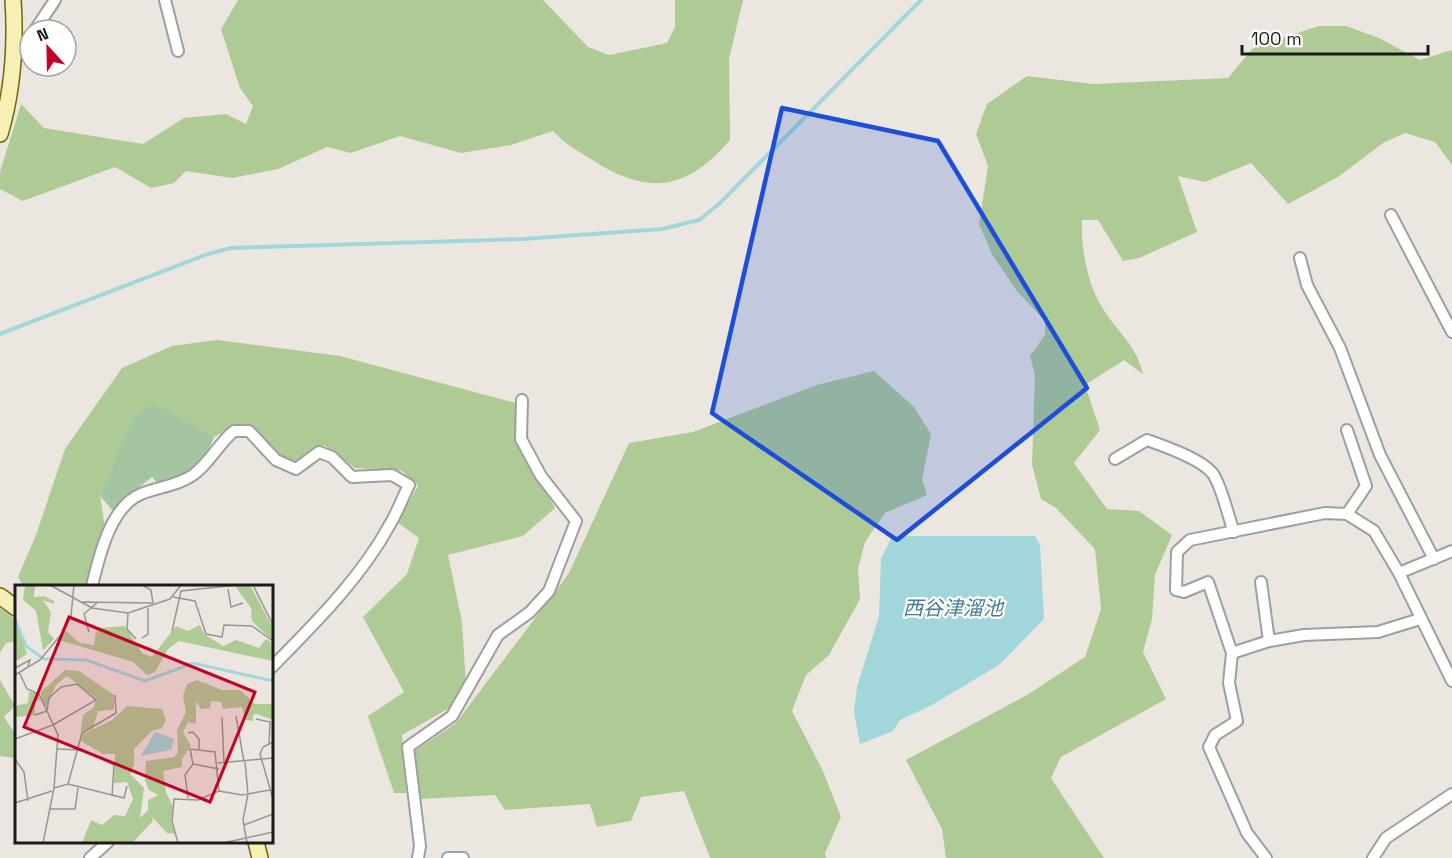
<svg xmlns="http://www.w3.org/2000/svg" width="1452" height="858" font-family="'Space Grotesk','Noto Sans JP',sans-serif">
	<rect width="100%" height="100%" fill="#ece6e0"/>
	<g fill="#afcb95">
		<path d="M 238,0 L 543,0 L 588,47 L 609,55 L 667,43 L 675,27 L 675,0 L 743,0 L 729,59 L 730,140 C 687,190 649,196 594,161 C 579,152 565,144 553,131 L 511,145 L 461,153 L 400,136 L 351,153 L 327,147 L 278,169 L 232,178 L 186,171 L 174,183 L 151,188 L 115,167 L 23,201 L 0,189 L 0,172 L 21,104 L 44,128 L 143,144 L 184,118 L 226,114 L 246,124 L 253,106 L 240,88 L 221,29 Z"/>
		<path d="M 1319,26 L 1346,26 L 1379,38 L 1420,60 L 1452,50 L 1452,165 L 1435,142 L 1405,133 L 1383,143 L 1338,177 L 1288,204 L 1251,163 L 1205,182 L 1178,176 L 1197,232 L 1139,258 L 1123,261 L 1098,220 L 1082,220 C 1081,246 1086,278 1099,302 C 1114,330 1135,341 1143,374 L 1124,360 L 1085,385 L 1100,430 L 1074,463 L 1107,509 L 1139,511 L 1172,535 L 1155,575 L 1152,619 L 1143,652 L 1166,699 L 1061,757 L 1051,778 L 1104,858 L 946,858 L 942,829 L 906,760 L 1027,695 L 1085,657 L 1101,609 L 1095,549 L 1056,508 L 1041,499 L 1032,465 L 1035,375 L 1030,356 L 1045,335 L 1045,321 L 1017,291 L 993,256 L 979,224 L 988,166 L 976,134 L 987,104 L 1027,76 L 1093,84 L 1228,78 L 1254,47 Z"/>
		<polygon points="217,340 340,356 516,403 518,443 555,508 523,536 448,555 462,622 466,685 453,706 402,735 406,793 394,793 368,716 404,692 363,617 407,574 419,538 397,522 418,486 402,471 355,468 324,445 297,461 279,457 254,428 238,424 214,437 153,404 100,495 105,527 91,586 23,586 18,577 36,535 65,449 122,368 172,346"/>
		<polygon points="874,371 914,407 931,434 922,480 927,495 885,513 865,542 858,569 860,599 829,655 806,675 792,711 823,771 841,817 825,853 826,858 710,858 684,791 641,797 631,821 597,827 590,804 505,810 495,795 421,799 415,751 456,723 569,573 629,443 693,432 817,385"/>
		<polygon points="0,608 16,620 16,641 6,643 0,653"/>
		<polygon points="0,680 15,706 4,717 16,735 16,758 0,756"/>
	</g>
	<path fill="#a3c5a2" d="M 153,403 L 214,437 C 203,467 187,472 159,485 L 152,477 L 122,501 L 115,513 L 100,496 L 134,417 Z"/>
	<polygon fill="#a1d7da" points="892,536 1035,536 1040,545 1044,619 999,665 932,705 900,720 893,731 860,744 854,712 857,687 879,616 881,559"/>
	<g fill="none" stroke-linecap="round" stroke-linejoin="round">
		<polyline stroke="#a1d7da" stroke-width="4" points="0,334 208,254 231,248 523,239 662,229 699,220 719,204 921,0"/>
		<g stroke="#9f9f9f" stroke-width="14">
			<g id="street">
				<polyline points="165,0 178,51"/>
				<polyline points="35,30 55,0"/>
				<polyline points="1391,215 1452,332"/>
				<polyline points="1300,258 1307,285 1340,348 1380,455 1434,559"/>
				<polyline points="1347,430 1366,486 1347,514"/>
				<path d="M 1115,459 L 1147,440 C 1164,446 1202,459 1213,474 C 1222,487 1228,516 1234,532"/>
				<polyline points="1399,573 1452,551"/>
				<polyline points="1261,582 1269,641"/>
				<path d="M 92,586 C 99,557 110,507 141,494 C 158,487 177,486 193,475 C 209,464 219,443 234,431 L 249,431 L 276,460 L 296,469 L 319,452 L 332,457 L 352,477 L 392,475 L 409,485 C 402,499 397,513 389,526 C 360,579 314,624 272,667"/>
				<polyline points="1232,653 1269,641 1304,635 1378,632 1420,619"/>
				<polyline points="90,858 108,842"/>
				<polyline points="418,858 420,846 408,747 452,716 498,635 530,612 549,591 576,521 541,476 521,439 522,400"/>
				<polyline points="448,858 463,858"/>
				<polyline points="1266,858 1247,833 1209,747 1215,735 1237,721 1229,683 1232,653 1208,582 1184,592 1176,590 1177,552 1190,540 1325,513 1347,514 1374,531 1399,573 1452,681"/>
				<polyline points="1373,858 1386,838 1452,794"/>
			</g>
		</g>
		<g stroke="#6d6607" stroke-width="18">
			<g id="secondary">
				<path d="M 0,134 C 13,90 16,45 13,0"/>
				<polyline points="0,596 16,608"/>
				<polyline points="256,842 260,858"/>
			</g>
		</g>
		<use href="#street" stroke="#fff" stroke-width="10"/>
		<use href="#secondary" stroke="#f7efb3" stroke-width="15"/>
	</g>
	<path fill="#1d4ed8" fill-opacity="0.2" stroke="#1d4ed8" stroke-width="4.5" stroke-linejoin="round" d="M 782,108 L 938,141 L 1087,388 L 897,540 L 712,413 Z"/>
	<g text-anchor="middle" dominant-baseline="central" stroke-width="4.5" stroke-linejoin="round" paint-order="stroke">
		<g font-size="20" font-style="italic" fill="#447d98" stroke="#fff">
			<text x="953" y="608">西谷津溜池</text>
		</g>
	</g>
	<g transform="translate(15 585)">
		<rect width="258" height="258" fill="#ece6e0"/>
		<path d="M 10,0 L 20,0 L 19,12 L 29,11 L 39,16 L 39,19 L 28,15 L 36,27 L 33,47 L 39,54 L 28,65 L 21,26 L 8,15 ZM 197,0 L 235,0 L 258,43 L 258,56 L 237,36 L 236,23 L 220,1 ZM 0,33 L 12,69 L 3,75 L 0,75 ZM 185,40 L 189,49 L 208,61 L 221,55 L 244,63 L 251,54 L 258,58 L 258,76 L 164,56 L 153,64 L 140,87 L 132,90 L 118,77 L 44,55 L 51,46 L 65,58 L 79,60 L 81,47 L 86,43 L 110,41 L 127,68 L 137,72 L 161,41 L 173,46 ZM 50,85 L 64,86 L 99,110 L 99,125 L 83,126 L 78,144 L 67,147 L 65,154 L 68,130 L 79,122 L 81,113 L 52,91 L 41,100 L 31,122 L 27,114 L 26,107 ZM 182,95 L 207,105 L 225,105 L 240,119 L 258,119 L 258,135 L 242,129 L 238,130 L 238,136 L 230,135 L 227,122 L 208,124 L 206,117 L 196,116 L 195,123 L 186,124 L 181,116 L 181,139 L 173,137 L 168,147 L 176,161 L 167,174 L 167,182 L 148,186 L 151,207 L 158,222 L 156,236 L 160,249 L 152,248 L 137,232 L 138,236 L 117,258 L 67,258 L 76,235 L 87,240 L 99,230 L 110,231 L 118,214 L 112,197 L 99,198 L 100,169 L 88,169 L 66,156 L 68,149 L 97,135 L 112,121 L 147,124 L 151,135 L 147,143 L 137,146 L 119,164 L 119,180 L 115,189 L 129,203 L 125,233 L 133,225 L 133,215 L 143,210 L 134,205 L 130,195 L 131,176 L 159,172 L 163,167 L 162,145 L 171,127 L 168,111 L 172,99 ZM 14,107 L 21,108 L 25,115 L 20,116 L 20,130 L 0,132 L 0,121 L 13,118 Z" fill="#afcb95"/>
		<path d="M 140,147 L 159,154 L 156,165 L 126,171 Z" fill="#a1d7da"/>
		<path fill="none" stroke="#a1d7da" stroke-width="3" d="M 0,34 L 11,61 L 29,74 L 71,75 L 130,96 L 178,78 L 258,96"/>
		<path fill="none" stroke="#989591" stroke-width="1.5" d="M 35,0 L 77,23 L 113,28 L 155,14 L 166,0M 127,0 L 136,5 L 138,18M 238,0 L 258,40M 213,4 L 216,22 L 228,18M 158,12 L 180,16 L 191,49 L 207,52 L 209,40 L 237,41 L 258,56M 67,17 L 138,18M 113,28 L 112,44 L 121,54M 157,46 L 166,6 L 222,0M 74,47 L 69,29 L 83,17M 127,53 L 133,49 L 133,23M 0,83 L 15,75 L 13,81M 4,87 L 12,104 L 24,109 L 43,150 L 39,203 L 28,258M 0,90 L 25,75 L 49,46 L 56,31 L 59,0M 221,131 L 229,177M 207,132 L 209,178M 241,134 L 255,137 L 254,158M 173,148 L 178,147 L 184,154 L 184,164M 0,154 L 38,140 L 81,115 L 62,99 L 46,102 L 34,113 L 32,126 L 20,130M 258,157 L 248,162 L 245,169 L 258,214M 41,164 L 68,165 L 99,180 L 97,211M 0,174 L 9,187 L 13,216M 230,177 L 233,209 L 228,235 L 232,258M 203,178 L 258,173M 178,179 L 204,184M 53,199 L 67,148 L 101,128 L 100,110M 39,203 L 53,199 L 109,213 L 112,201M 204,206 L 227,210 L 255,205M 0,218 L 37,206M 35,224 L 60,224 L 63,203M 229,240 L 258,229M 163,258 L 157,236 L 159,214 L 183,215 L 204,206 L 200,167 L 175,164 L 178,179 L 170,190 L 173,213M 208,258 L 258,247"/>
		<path fill="#c10426" fill-opacity="0.15" stroke="#c10426" stroke-width="3" d="M 54,32 L 240,107 L 195,217 L 9,142 Z"/>
		<rect width="258" height="258" fill="none" stroke="#1b1b1b" stroke-width="3"/>
	</g>
	<g transform="translate(48 48) rotate(338)"><circle r="28" fill="#ffffff" stroke="#a4a4a4" stroke-width="1.5"/>
	<path d="M0-4.5L10 22L0 15L-10 22Z" fill="#c10426"/>
	<text y="-9" font-size="16" font-weight="bold" text-anchor="middle" fill="#1b1b1b">N</text>
	</g>
	<path d="M1242 45v9h186v-9" fill="none" stroke="#1b1b1b" stroke-width="3"/>
	<text x="1251" y="45" font-size="18" fill="#1b1b1b" stroke="#ffffff" stroke-width="4.5" paint-order="stroke">100 m</text>
</svg>
